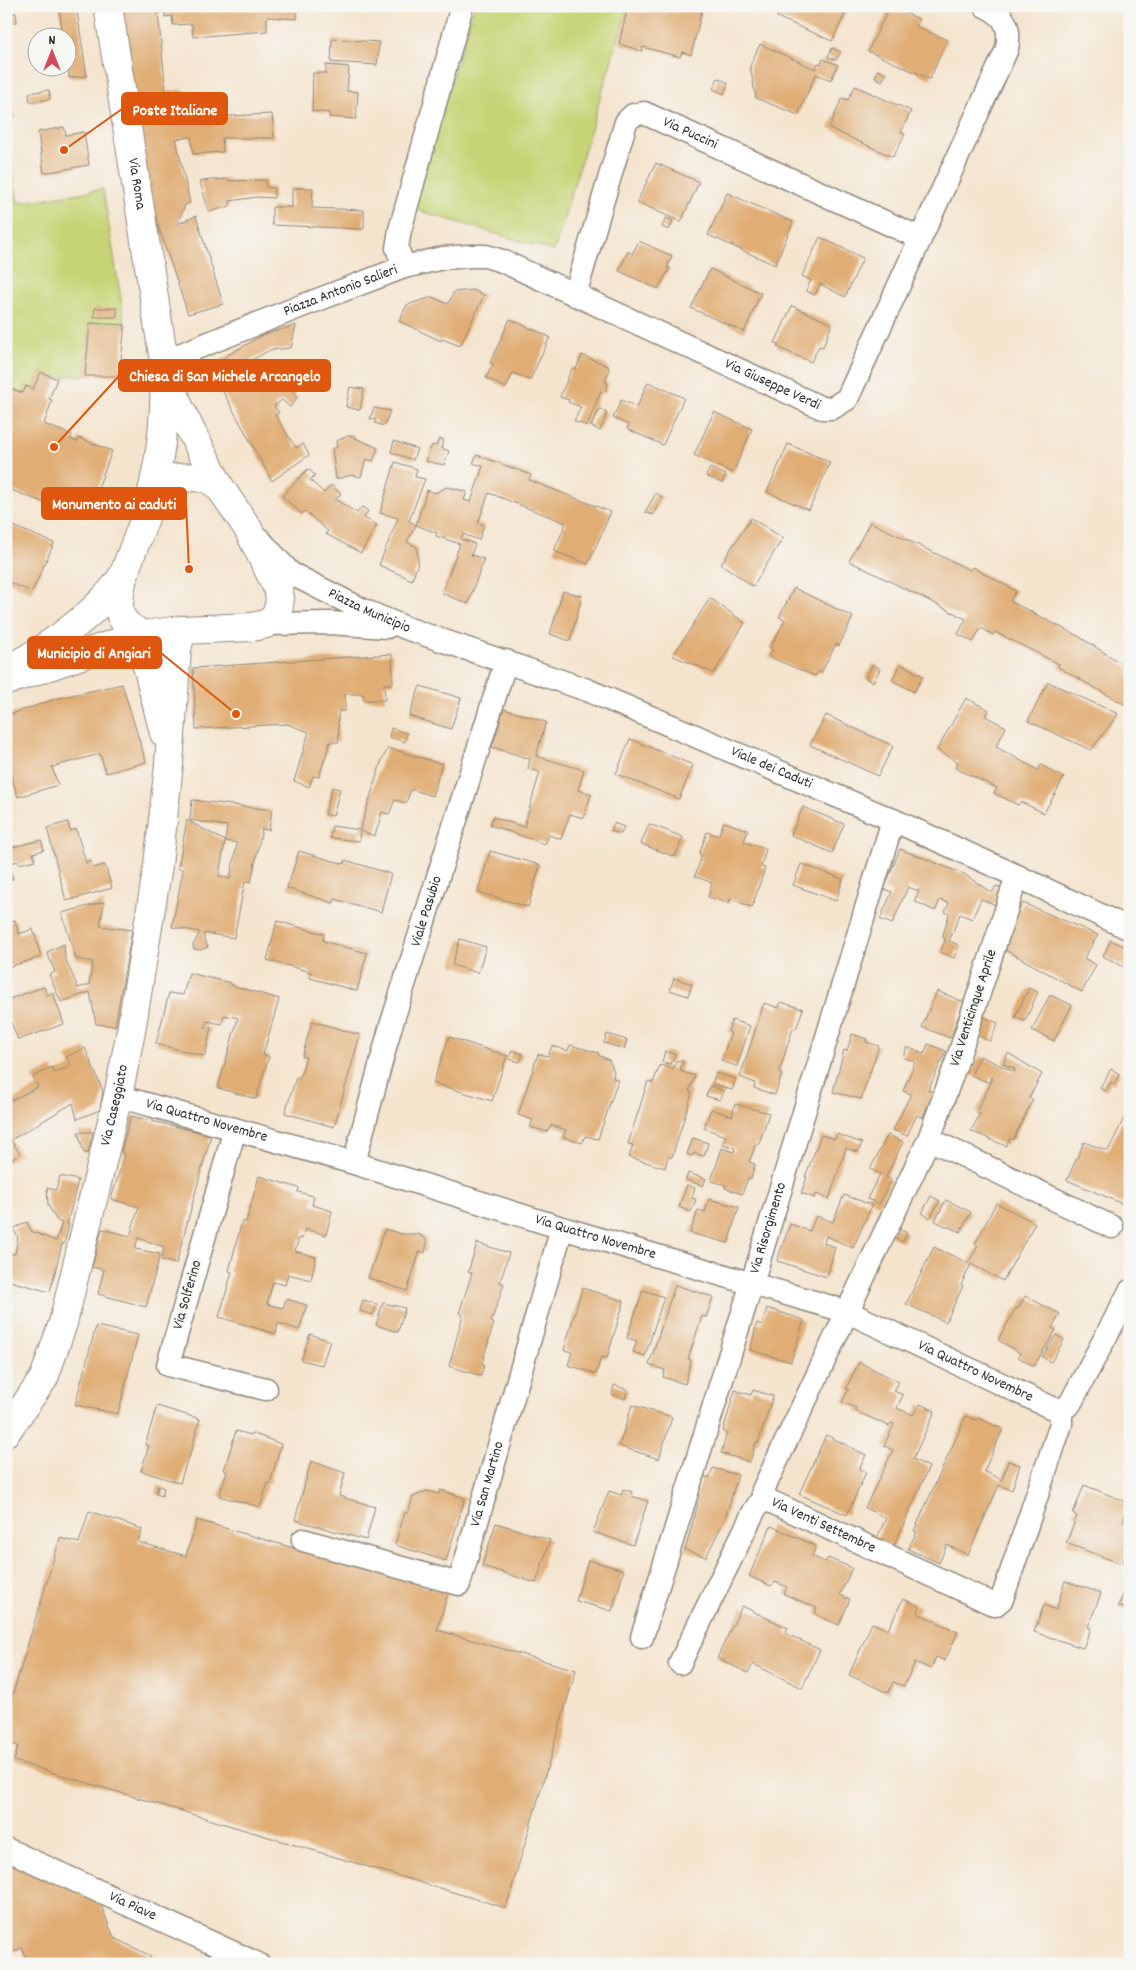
<svg xmlns="http://www.w3.org/2000/svg" width="1136" height="1970" font-family="Dekko,sans-serif">
	<rect width="100%" height="100%" fill="#f6f6f2"/>
	<filter id="ink" filterUnits="userSpaceOnUse"><feTurbulence type="fractalNoise" baseFrequency=".02" numOctaves="2"/><feDisplacementMap in="SourceGraphic" scale="10" xChannelSelector="R" yChannelSelector="G"/><feConvolveMatrix kernelMatrix="1 2 1 2 8 2 1 2 1" color-interpolation-filters="sRGB"/></filter>
	<filter id="wash" filterUnits="userSpaceOnUse"><feTurbulence type="fractalNoise" baseFrequency=".0096" numOctaves="4" result="noise"/><feDisplacementMap in="SourceGraphic" scale="20" xChannelSelector="R" yChannelSelector="G"/><feGaussianBlur stdDeviation="1.12" result="paint"/><feColorMatrix in="noise" values="0 0 0 0 0 0 0 0 0 0 0 0 0 0 0 0 0 1.4 0 .05"/><feComposite in="paint" operator="in"/></filter>
	<g filter="url(#wash)">
		<rect width="100%" height="100%" fill="#f4e4ce"/>
		<g fill="#c7d476" stroke="#798050">
			<polygon points="474,6 628,6 554,251 413,209"/>
			<polygon points="6,70 14,118 6,120"/>
			<polygon points="6,131 18,203 103,189 125,325 90,323 85,376 73,375 57,379 41,372 33,389 26,386 23,393 6,387"/>
		</g>
		<g id="blocks">
			<g fill="#e0ad74">
				<polygon points="59,6 76,6 87,76 69,78 68,38 63,38"/>
				<polygon points="116,6 297,6 297,19 267,17 267,31 193,37 192,24 173,25 172,16 165,17 165,12 158,13 166,92 182,89 187,118 272,114 274,138 222,138 223,152 193,154 191,137 176,139 190,203 185,205 177,224 196,216 223,304 188,314 150,201"/>
				<polygon points="628,6 703,6 691,55 682,52 680,57 643,47 642,51 619,44"/>
				<polygon points="782,6 849,6 832,41 777,17"/>
				<polygon points="890,6 919,19 916,26 947,40 930,79 868,51"/>
				<polygon points="16,13 17,22 6,23 6,15"/>
				<polygon points="332,39 379,42 377,65 331,62"/>
				<polygon points="760,44 815,69 818,63 821,64 823,59 838,65 831,80 816,74 798,115 756,98 750,66"/>
				<polygon points="832,48 841,52 836,60 828,57"/>
				<polygon points="326,65 349,67 347,91 358,92 356,119 329,117 329,113 312,111 313,73 326,73"/>
				<polygon points="878,70 886,74 882,81 875,77"/>
				<polygon points="718,78 728,83 724,94 713,89"/>
				<polygon points="855,86 911,111 901,132 905,134 893,157 829,128 842,98 848,100"/>
				<polygon points="49,90 50,99 30,102 29,93"/>
				<polygon points="64,127 66,135 84,132 89,165 44,173 38,132"/>
				<polygon points="656,163 699,182 681,222 637,202"/>
				<polygon points="228,179 229,181 266,180 266,187 274,188 274,198 257,197 230,201 230,206 209,212 200,181"/>
				<polygon points="292,188 313,188 312,208 364,210 364,229 272,225 272,207 292,207"/>
				<polygon points="727,193 793,222 775,265 708,235"/>
				<polygon points="666,218 673,221 669,230 662,227"/>
				<polygon points="820,237 863,258 845,297 820,284 815,295 806,291 811,280 802,276"/>
				<polygon points="639,241 672,256 667,268 670,268 658,289 619,271 628,251 632,254"/>
				<polygon points="710,269 761,293 744,332 691,308"/>
				<polygon points="473,290 484,295 460,346 442,339 441,341 399,321 407,305 432,297 448,304 454,292"/>
				<polygon points="792,306 832,324 823,347 819,346 811,362 777,347 779,344 775,343"/>
				<polygon points="95,308 117,308 117,317 94,317"/>
				<polygon points="510,319 550,337 530,380 513,373 506,388 486,378 493,364 490,363"/>
				<polygon points="90,323 125,325 119,376 85,376"/>
				<polygon points="296,325 291,348 270,350 250,361 263,383 288,384 297,398 290,407 282,400 274,406 279,412 275,415 296,448 303,444 309,455 272,481 209,366 263,335"/>
				<polygon points="582,355 608,366 609,371 605,382 608,383 605,393 601,391 587,426 574,421 581,407 568,402 569,400 560,397 572,368 576,369"/>
				<polygon points="41,372 57,379 49,399 52,400 44,424 72,435 70,439 77,442 79,438 112,451 87,517 58,505 60,500 48,495 45,503 6,488 6,387 23,393 26,386 33,389"/>
				<polygon points="648,382 684,398 663,445 627,429 629,425 613,418 621,400 637,407"/>
				<polygon points="350,387 364,389 360,410 346,407"/>
				<polygon points="374,408 390,411 384,426 375,423 376,420 370,419"/>
				<polygon points="600,409 607,413 600,431 591,426"/>
				<polygon points="714,412 752,429 733,473 694,455"/>
				<polygon points="348,436 355,436 355,438 378,448 373,461 366,459 361,477 352,475 336,479 332,448 337,448 336,441"/>
				<polygon points="439,439 444,440 441,448 449,451 444,465 426,461 432,445 436,446"/>
				<polygon points="394,441 417,449 413,460 391,452"/>
				<polygon points="788,444 830,462 809,510 767,492"/>
				<polygon points="477,455 531,475 529,480 611,512 588,564 554,551 566,523 489,493 478,523 484,525 479,540 463,534 461,539 475,544 471,555 484,559 468,604 442,593 460,544 436,536 437,533 416,525 427,490 435,493 447,487 452,488 467,492 464,500 471,502 483,466 473,463"/>
				<polygon points="395,462 417,469 415,477 425,479 409,521 416,525 407,542 417,547 418,563 412,580 379,565 398,518 380,513"/>
				<polygon points="710,468 726,475 722,483 706,476"/>
				<polygon points="308,469 315,475 310,480 324,493 331,485 341,494 335,499 357,513 362,507 368,511 364,518 377,525 361,553 326,534 328,531 305,511 302,514 282,496"/>
				<polygon points="656,493 662,497 653,515 645,512"/>
				<polygon points="751,518 783,538 753,586 721,564"/>
				<polygon points="870,522 970,570 972,567 1016,591 1010,601 1078,636 1130,669 1129,707 1058,667 1059,664 995,632 993,635 981,628 973,642 958,634 966,619 849,561"/>
				<polygon points="6,523 54,543 32,592 6,581"/>
				<polygon points="794,588 853,617 839,646 836,644 821,673 819,671 815,676 769,657 773,650 770,648 785,620 779,617"/>
				<polygon points="563,591 582,596 570,641 550,634"/>
				<polygon points="710,598 745,623 714,673 673,656"/>
				<polygon points="392,654 393,684 384,684 385,700 364,700 363,694 345,694 345,711 338,711 339,742 330,742 319,777 313,776 309,787 294,781 309,732 287,724 196,729 193,668"/>
				<polygon points="873,664 880,669 873,682 865,678"/>
				<polygon points="901,664 923,676 914,692 892,680"/>
				<polygon points="1048,682 1118,714 1091,750 1028,721"/>
				<polygon points="122,684 146,762 106,773 100,754 52,767 58,785 18,797 6,761 6,731 8,731 6,716 55,699"/>
				<polygon points="420,686 461,698 451,729 409,716"/>
				<polygon points="966,698 989,710 985,716 1006,727 996,747 1038,770 1041,765 1064,778 1044,813 1021,802 1018,805 994,793 997,788 955,768 958,762 937,750"/>
				<polygon points="504,709 546,722 536,756 584,770 578,790 591,794 584,818 570,814 561,839 549,835 545,844 490,825 493,817 524,827 540,772 528,769 530,759 492,747"/>
				<polygon points="826,715 893,746 878,776 810,745"/>
				<polygon points="391,728 407,733 405,742 389,737"/>
				<polygon points="630,739 693,765 679,799 616,774"/>
				<polygon points="388,748 442,764 432,796 411,789 406,803 395,800 389,814 382,812 375,836 360,831 359,841 330,838 332,826 360,830 381,762"/>
				<polygon points="332,787 340,789 333,816 325,814"/>
				<polygon points="192,800 272,810 269,830 262,829 251,882 245,881 234,938 204,933 204,939 208,947 200,950 194,949 193,945 200,932 172,927 183,870 178,868 187,820 225,841 219,876 230,879 237,843 225,841 227,826 190,820"/>
				<polygon points="803,807 844,824 832,853 791,835"/>
				<polygon points="68,822 70,831 76,829 86,863 91,861 93,868 105,865 112,888 66,901 47,828"/>
				<polygon points="724,822 748,830 744,842 766,849 761,867 765,868 752,907 730,899 729,903 708,897 712,883 695,876 702,855 699,855 707,832 718,836"/>
				<polygon points="614,823 624,827 621,834 611,831"/>
				<polygon points="649,824 683,837 675,857 641,844"/>
				<polygon points="6,828 13,847 41,840 44,850 33,853 35,860 19,864 18,861 8,864 13,879 6,881"/>
				<polygon points="900,849 964,874 992,893 996,886 1002,889 996,905 981,899 972,919 960,914 949,941 959,945 954,958 940,952 945,941 943,935 949,914 945,912 949,903 940,900 935,911 914,901 919,891 908,887 892,924 880,919 892,892 884,889"/>
				<polygon points="299,851 344,864 345,860 391,874 381,912 335,899 333,903 287,888"/>
				<polygon points="490,851 540,865 528,907 478,892"/>
				<polygon points="801,864 843,879 836,901 793,885"/>
				<polygon points="104,902 100,926 132,930 115,1026 96,1024 90,992 61,1002 49,975 55,972 47,952 64,944 65,958 78,988 89,985 93,962 76,959 62,913"/>
				<polygon points="1023,903 1098,935 1084,958 1096,965 1082,992 1000,947"/>
				<polygon points="15,920 19,934 33,929 41,957 6,968 6,923"/>
				<polygon points="277,921 324,934 323,941 367,953 357,991 310,978 311,972 267,960"/>
				<polygon points="460,939 486,947 478,973 452,965"/>
				<polygon points="1111,940 1130,949 1130,970 1103,956"/>
				<polygon points="189,973 231,983 231,985 279,999 263,1055 269,1056 256,1099 218,1088 238,1018 224,1015 222,1024 207,1021 205,1027 211,1028 205,1056 156,1044 169,993 183,995"/>
				<polygon points="674,978 692,984 688,996 670,990"/>
				<polygon points="44,987 47,995 53,993 64,1024 18,1040 6,1009 6,1000"/>
				<polygon points="1029,988 1038,992 1025,1021 1015,1017"/>
				<polygon points="937,991 964,1002 950,1038 922,1027"/>
				<polygon points="1050,995 1072,1005 1054,1041 1032,1030"/>
				<polygon points="781,1002 803,1009 796,1029 793,1028 779,1073 782,1074 775,1095 754,1088 755,1083 740,1077 764,1003 779,1008"/>
				<polygon points="977,1014 998,1023 990,1041 972,1033"/>
				<polygon points="732,1020 750,1026 737,1066 721,1061 731,1033 728,1032"/>
				<polygon points="312,1021 360,1035 334,1127 285,1113 296,1078 300,1078 306,1057 302,1057"/>
				<polygon points="607,1034 627,1040 624,1049 604,1043"/>
				<polygon points="852,1034 867,1039 866,1042 879,1046 861,1099 833,1092 844,1050 847,1051"/>
				<polygon points="449,1037 507,1056 492,1101 433,1083"/>
				<polygon points="928,1044 946,1051 928,1090 934,1092 922,1118 917,1115 907,1136 893,1130 911,1094 903,1091 915,1062 903,1057 907,1047 924,1054"/>
				<polygon points="570,1045 599,1053 598,1055 609,1060 614,1071 613,1078 618,1080 598,1139 585,1136 582,1143 563,1137 566,1130 551,1125 547,1132 530,1127 533,1120 518,1115 538,1054 548,1056 552,1046 568,1051"/>
				<polygon points="85,1048 103,1091 100,1110 77,1119 73,1103 11,1140 20,1154 6,1163 6,1103 38,1087 33,1077 52,1067 55,1073 71,1066 66,1057"/>
				<polygon points="512,1050 523,1054 520,1062 509,1059"/>
				<polygon points="665,1051 675,1054 671,1064 662,1062"/>
				<polygon points="1008,1053 1042,1074 1029,1098 1033,1099 1013,1140 1010,1138 1006,1146 971,1131 980,1114 976,1112 993,1079 991,1077 989,1083 971,1075 980,1056 1014,1072 1015,1069 1003,1064"/>
				<polygon points="677,1060 683,1062 680,1071 695,1076 689,1091 692,1093 672,1157 668,1157 665,1168 629,1157 633,1145 628,1144 648,1081 653,1083 660,1065 673,1069"/>
				<polygon points="1111,1069 1120,1074 1114,1084 1111,1082 1106,1091 1100,1088"/>
				<polygon points="716,1073 736,1079 732,1090 712,1084"/>
				<polygon points="710,1086 724,1091 720,1100 706,1096"/>
				<polygon points="735,1104 769,1113 759,1144 756,1144 749,1162 755,1164 751,1179 748,1178 742,1194 725,1188 726,1185 711,1181 722,1148 734,1152 735,1148 723,1144 726,1136 704,1128 711,1109 732,1116"/>
				<polygon points="1130,1106 1130,1207 1067,1180 1084,1142 1108,1151"/>
				<polygon points="131,1116 211,1135 176,1264 161,1260 164,1247 138,1238 135,1249 160,1254 146,1307 98,1294 104,1270 92,1267 102,1229 130,1236 139,1207 111,1199 125,1154 121,1152"/>
				<polygon points="78,1132 93,1132 88,1153 84,1153"/>
				<polygon points="837,1134 862,1143 858,1152 846,1148 829,1199 816,1194 815,1198 801,1193 807,1177 805,1177 821,1135 835,1139"/>
				<polygon points="888,1135 903,1142 886,1177 891,1180 879,1204 867,1199 880,1174 870,1169"/>
				<polygon points="693,1138 708,1143 704,1156 694,1153 693,1156 687,1154"/>
				<polygon points="688,1173 706,1179 703,1186 686,1180"/>
				<polygon points="60,1176 78,1180 67,1224 69,1225 64,1244 62,1244 50,1292 6,1280 6,1253 15,1254 18,1237 13,1229 27,1222 31,1231 56,1241 62,1223 57,1221 48,1205 47,1188 56,1190"/>
				<polygon points="259,1176 299,1188 298,1192 314,1196 312,1205 332,1211 326,1235 305,1229 302,1239 299,1238 295,1251 316,1257 311,1280 288,1274 285,1285 273,1282 267,1304 283,1308 286,1299 307,1305 299,1330 278,1323 276,1334 219,1317 232,1272 229,1271 242,1221 246,1222"/>
				<polygon points="687,1185 695,1188 692,1198 696,1199 691,1212 679,1207"/>
				<polygon points="844,1195 872,1205 853,1248 826,1236 824,1243 835,1247 827,1277 777,1261 790,1224 810,1231 816,1216 833,1222"/>
				<polygon points="931,1196 940,1201 930,1218 922,1213"/>
				<polygon points="709,1199 739,1207 728,1243 690,1233 698,1210 705,1212"/>
				<polygon points="946,1200 971,1212 960,1232 935,1221"/>
				<polygon points="996,1203 1035,1223 1003,1281 971,1264 961,1285 963,1286 946,1322 906,1304 934,1247 968,1263 978,1246 975,1244"/>
				<polygon points="895,1227 907,1233 903,1242 891,1237"/>
				<polygon points="385,1229 402,1234 418,1234 425,1238 427,1242 425,1253 420,1251 407,1291 368,1278"/>
				<polygon points="477,1243 509,1253 500,1282 504,1284 491,1322 494,1323 482,1363 484,1365 481,1376 449,1366 463,1315 459,1313 472,1273 468,1272"/>
				<polygon points="675,1285 713,1297 706,1317 702,1316 688,1359 691,1360 685,1384 663,1377 665,1370 649,1365"/>
				<polygon points="582,1288 624,1301 607,1358 601,1357 596,1374 568,1365 572,1352 564,1350"/>
				<polygon points="643,1290 664,1297 645,1356 633,1352 637,1341 627,1338"/>
				<polygon points="1025,1296 1060,1314 1052,1328 1056,1330 1034,1366 1018,1357 1020,1353 998,1340 1016,1308 1018,1309"/>
				<polygon points="363,1300 377,1304 373,1315 360,1311"/>
				<polygon points="383,1303 405,1308 398,1332 376,1325"/>
				<polygon points="767,1308 804,1320 791,1362 750,1350 757,1323 762,1325"/>
				<polygon points="96,1326 138,1335 118,1414 75,1405"/>
				<polygon points="310,1334 330,1341 322,1365 301,1360"/>
				<polygon points="1056,1335 1064,1340 1051,1362 1042,1357"/>
				<polygon points="859,1362 899,1382 894,1391 903,1395 897,1408 913,1415 920,1404 935,1411 913,1459 929,1467 893,1548 876,1540 886,1518 865,1508 893,1450 884,1446 894,1424 891,1423 889,1426 855,1411 856,1408 842,1402 849,1389 846,1389"/>
				<polygon points="614,1385 628,1390 625,1399 612,1394"/>
				<polygon points="735,1390 751,1395 753,1390 773,1396 758,1443 756,1442 750,1462 721,1453 727,1433 723,1431"/>
				<polygon points="632,1405 672,1417 659,1459 619,1446"/>
				<polygon points="157,1406 200,1419 189,1458 188,1457 180,1483 141,1471 149,1446 145,1445"/>
				<polygon points="966,1416 976,1420 978,1418 1003,1429 984,1471 1002,1480 1008,1461 1020,1465 1012,1490 999,1485 968,1555 947,1545 939,1563 908,1549 917,1532 914,1531"/>
				<polygon points="236,1431 251,1435 252,1433 281,1444 270,1484 268,1483 260,1507 219,1496 227,1471 224,1470"/>
				<polygon points="826,1435 866,1455 859,1469 866,1472 847,1515 799,1494"/>
				<polygon points="311,1461 345,1473 339,1496 375,1507 366,1540 295,1520"/>
				<polygon points="713,1468 738,1475 725,1519 706,1557 685,1550 698,1504 695,1503 702,1476 709,1478"/>
				<polygon points="1084,1485 1129,1503 1123,1521 1130,1523 1130,1543 1122,1564 1066,1543 1077,1516 1073,1514"/>
				<polygon points="158,1486 164,1488 162,1496 156,1494"/>
				<polygon points="623,1489 632,1492 631,1496 648,1501 633,1545 593,1532 609,1491 621,1495"/>
				<polygon points="440,1490 465,1498 446,1561 395,1545 405,1512 408,1513 413,1497 427,1491 439,1494"/>
				<polygon points="89,1511 142,1529 138,1542 186,1556 197,1520 448,1593 437,1630 576,1670 506,1908 14,1761 18,1746 6,1742 6,1717 60,1538 79,1543"/>
				<polygon points="496,1523 550,1540 536,1583 482,1566"/>
				<polygon points="771,1526 816,1546 812,1556 825,1562 828,1558 852,1568 840,1595 850,1599 839,1625 815,1614 817,1608 784,1594 787,1587 775,1582 771,1586 749,1576"/>
				<polygon points="588,1560 624,1570 612,1611 576,1601"/>
				<polygon points="1065,1581 1101,1593 1088,1627 1091,1628 1083,1648 1034,1632 1044,1605 1056,1610"/>
				<polygon points="1124,1593 1130,1595 1130,1611 1118,1606"/>
				<polygon points="903,1599 920,1606 917,1613 958,1632 945,1661 936,1657 931,1669 915,1662 904,1686 893,1682 888,1693 849,1675 872,1623 888,1630"/>
				<polygon points="742,1606 788,1628 785,1633 820,1650 802,1688 753,1664 748,1673 717,1658"/>
				<polygon points="6,1860 99,1900 114,1938 149,1955 153,1964 28,1964 22,1948 6,1955"/>
			</g>
		</g>
	</g>
	<g filter="url(#ink)">
		<use href="#blocks" fill-opacity="0" stroke="#90887c" stroke-width="1"/>
		<g fill="none" stroke-linecap="round" stroke-linejoin="round">
			<g stroke="#90887c" stroke-width="25">
				<g id="street">
					<polyline points="404,267 397,248 400,230 462,6"/>
					<path id="s1" d="M 575,295 L 626,122 L 633,115 L 644,113 L 920,238"/>
					<path id="s2" d="M 164,361 L 299,307 L 404,267 L 443,258 L 470,256 L 486,256 L 502,261 L 822,408 L 832,408 L 847,399 L 1007,49 C 1011,27 1006,16 985,6"/>
					<path id="s3" d="M 259,539 L 290,573 L 363,610 L 406,628 L 587,690 L 893,820 L 1017,876 L 1130,929"/>
					<polyline points="266,624 330,623 387,627"/>
					<path id="s4" d="M 1017,876 L 957,1061 L 929,1139 L 763,1490 L 763,1498 L 995,1605 L 1002,1599 L 1061,1424 L 1061,1410 L 1070,1404 L 1130,1291"/>
					<path id="s5" d="M 118,1096 L 354,1163 L 562,1228 L 848,1312 L 1050,1407 L 1061,1410"/>
					<polyline points="235,1129 168,1365 266,1389"/>
					<polyline points="929,1139 1112,1227"/>
					<path id="s6" d="M 354,1163 L 390,1029 L 506,661"/>
					<path id="s7" d="M 303,1540 L 459,1584 L 562,1228"/>
					<path id="s8" d="M 642,1637 L 752,1283 L 893,820"/>
					<polyline points="680,1663 754,1511 763,1498"/>
					<path id="s9" d="M 6,1849 L 258,1964"/>
				</g>
			</g>
			<g stroke="#90887c" stroke-width="30">
				<g id="secondary">
					<path id="s10" d="M 108,6 L 164,361 C 166,412 162,454 149,504 C 141,538 119,570 119,606 C 119,619 127,626 138,632 L 136,636 L 148,669 L 164,733"/>
					<polyline points="150,504 160,487 175,478 198,477 211,480 221,489"/>
					<path d="M 7,670 C 46,649 101,611 124,574"/>
					<polyline points="6,681 136,636 182,630 252,627 266,624 275,617 279,606 280,598 278,589 247,527 221,489 192,433 178,404 170,381"/>
					<path id="s11" d="M 6,1432 L 44,1378 L 63,1323 L 118,1096 L 131,1031 L 158,865 L 169,764 L 177,649 L 182,630"/>
				</g>
			</g>
			<use href="#street" stroke="#fff" stroke-width="22"/>
			<use href="#secondary" stroke="#fff" stroke-width="28"/>
		</g>
	</g>
	<g text-anchor="middle" dominant-baseline="central" stroke-width="4.5" stroke-linejoin="round" paint-order="stroke">
		<g font-size="15" fill="#2b2b2b" stroke="#f6f6f2">
			<text stroke="none"><textPath href="#s1" startOffset="252">Via Puccini</textPath></text>
			<text stroke="none"><textPath href="#s10" startOffset="180">Via Roma</textPath></text>
			<text stroke="none"><textPath href="#s2" startOffset="190">Piazza Antonio Salieri</textPath></text>
			<text stroke="none"><textPath href="#s2" startOffset="655">Via Giuseppe Verdi</textPath></text>
			<text stroke="none"><textPath href="#s3" startOffset="134">Piazza Municipio</textPath></text>
			<text stroke="none"><textPath href="#s3" startOffset="566">Viale dei Caduti</textPath></text>
			<text stroke="none"><textPath href="#s6" startOffset="262">Viale Pasubio</textPath></text>
			<text transform="translate(974 1008) rotate(-72)">Via Venticinque Aprile</text>
			<text stroke="none"><textPath href="#s11" startOffset="348">Via Caseggiato</textPath></text>
			<text stroke="none"><textPath href="#s5" startOffset="92">Via Quattro Novembre</textPath></text>
			<text stroke="none"><textPath href="#s8" startOffset="428">Via Risorgimento</textPath></text>
			<text stroke="none"><textPath href="#s5" startOffset="498">Via Quattro Novembre</textPath></text>
			<text transform="translate(188 1295) rotate(-74)">Via Solferino</text>
			<text stroke="none"><textPath href="#s5" startOffset="902">Via Quattro Novembre</textPath></text>
			<text stroke="none"><textPath href="#s7" startOffset="266">Via San Martino</textPath></text>
			<text stroke="none"><textPath href="#s4" startOffset="740">Via Venti Settembre</textPath></text>
			<text stroke="none"><textPath href="#s9" startOffset="139">Via Piave</textPath></text>
		</g>
	</g>
	<path fill="none" stroke="#df570e" stroke-width="2" d="M64 150L122 109M54 447L119 376M189 569L186 503M236 714L161 653"/>
	<g fill="#df570e" stroke="#f6f6f2" stroke-width="2">
		<circle cx="64" cy="150" r="5"/>
		<circle cx="54" cy="447" r="5"/>
		<circle cx="189" cy="569" r="5"/>
		<circle cx="236" cy="714" r="5"/>
	</g>
	<g fill="#df570e" stroke="#df570e" stroke-width="2">
		<rect x="122" y="93" width="105" height="31" rx="5"/>
		<rect x="119" y="360" width="211" height="31" rx="5"/>
		<rect x="42" y="488" width="144" height="31" rx="5"/>
		<rect x="28" y="637" width="133" height="31" rx="5"/>
	</g>
	<g font-size="16" text-anchor="middle" font-weight="bold" fill="#fff">
		<text x="175" y="115">Poste Italiane</text>
		<text x="225" y="381">Chiesa di San Michele Arcangelo</text>
		<text x="114" y="509">Monumento ai caduti</text>
		<text x="94" y="658">Municipio di Angiari</text>
	</g>
	<rect width="1136" height="1970" fill="none" stroke="#f6f6f2" stroke-width="25"/>
	<g transform="translate(52 52)"><circle r="24" fill="#f6f6f2" stroke="#a5a5a2"/>
	<path d="M0-4L9 19L0 12L-9 19Z" fill="#d1495b"/>
	<text y="-8" font-size="14" font-weight="bold" text-anchor="middle" fill="#2b2b2b">N</text>
	</g>
</svg>
